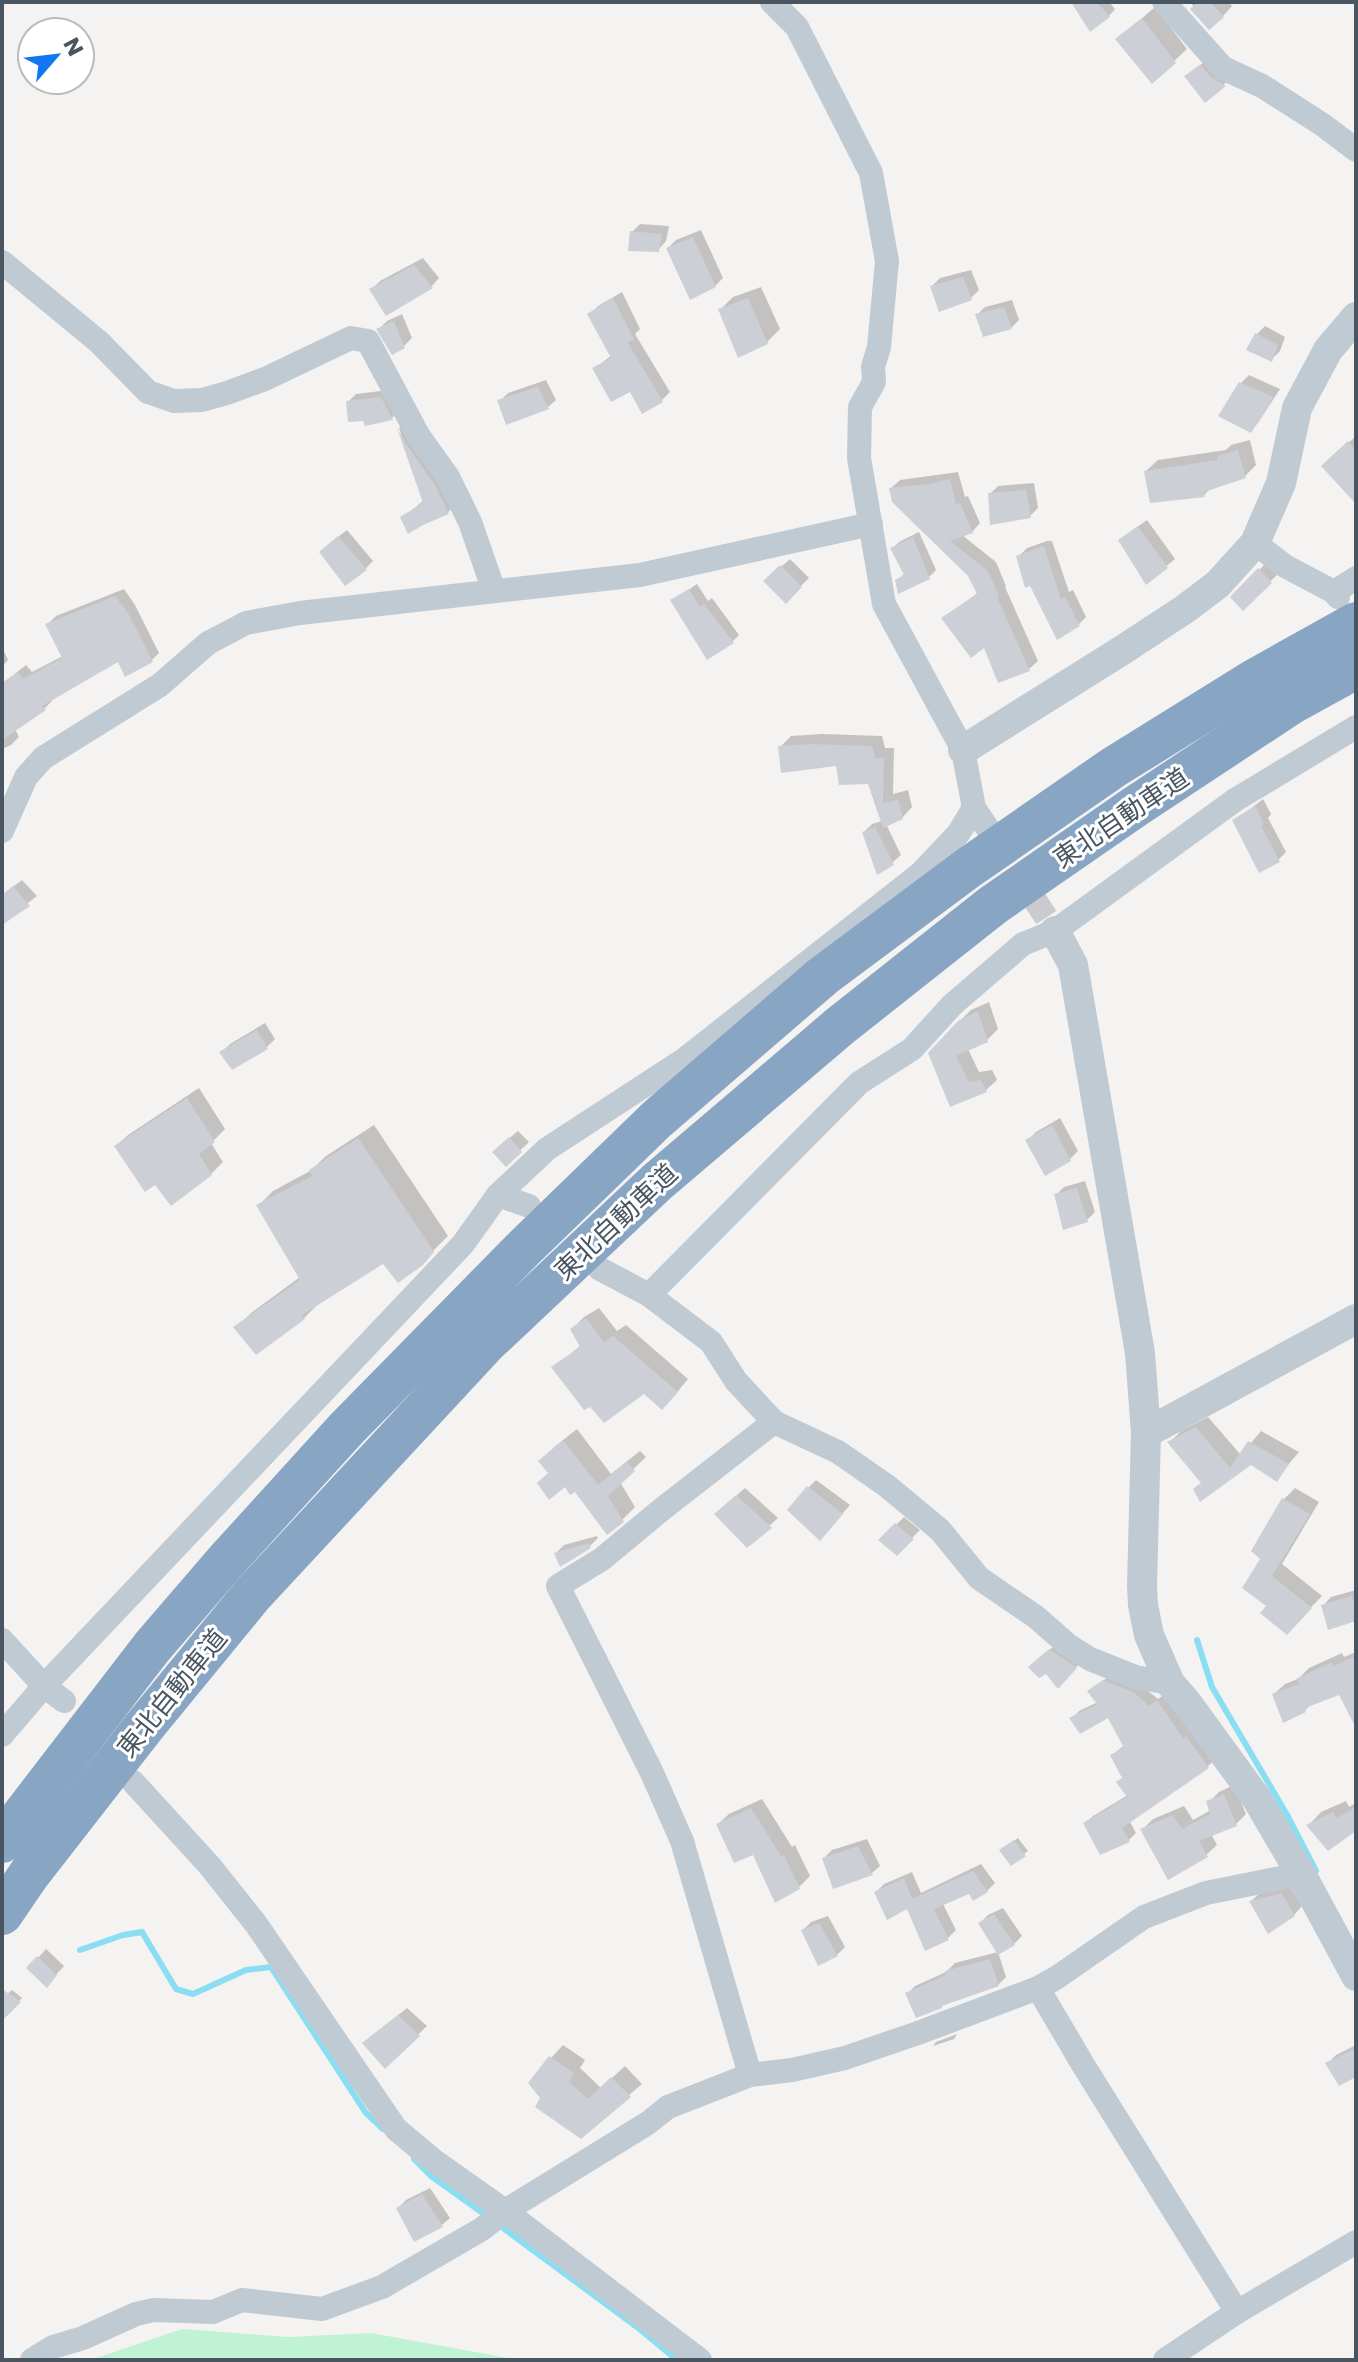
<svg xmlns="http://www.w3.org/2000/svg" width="1358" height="2362" font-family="Poppins,'Noto Sans JP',sans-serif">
	<rect width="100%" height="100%" fill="#f5f2f2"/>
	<polygon fill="#c0f3d3" points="182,2329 288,2337 371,2333 520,2360 90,2360"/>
	<g fill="#0003">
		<polygon points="1074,2 1109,2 1115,9 1109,16"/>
		<polygon points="1190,2 1229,2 1232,6 1223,16 1195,8"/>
		<polygon points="1155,7 1187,49 1153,81 1118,39"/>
		<polygon points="1207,60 1230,79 1206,100 1192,71"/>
		<polygon points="640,224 669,226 666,241 658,250 632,232"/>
		<polygon points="701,230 723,278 715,286 668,248 676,240"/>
		<polygon points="423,258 439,278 432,286 387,313 372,289 380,281"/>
		<polygon points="971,270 979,290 971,298 932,286 940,278"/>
		<polygon points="761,287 780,329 767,342 720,310 733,297"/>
		<polygon points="622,292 640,329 635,334 670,392 662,400 643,411 630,389 595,368 612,355 590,314 598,306"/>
		<polygon points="1012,300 1019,320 1011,328 977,315 985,307"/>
		<polygon points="402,314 412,338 404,346 379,329 387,321"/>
		<polygon points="1265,326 1285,337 1280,351 1272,359 1249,349 1257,334"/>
		<polygon points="1249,375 1280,389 1258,423 1250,431 1241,383"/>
		<polygon points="546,380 556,400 548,407 500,401 508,393"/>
		<polygon points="389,390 400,410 392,418 348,402 356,394"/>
		<polygon points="410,418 460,501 448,512 422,523 403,518 424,500 399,428"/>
		<polygon points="1356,436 1356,501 1335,455"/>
		<polygon points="1250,440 1256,465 1245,476 1212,487 1204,495 1146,471 1158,460 1226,450 1231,445"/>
		<polygon points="958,472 965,497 968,496 980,523 972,532 962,535 996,562 1006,586 1005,587 1038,661 1029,669 944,618 979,592 969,574 891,488 900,480"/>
		<polygon points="1034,483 1038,508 1030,516 990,494 998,486"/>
		<polygon points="1147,520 1175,559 1147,582 1129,533"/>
		<polygon points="347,530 373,561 365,569 329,544"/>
		<polygon points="919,532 936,570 929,577 897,581 905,573 892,549 899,542"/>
		<polygon points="1047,541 1052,541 1069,592 1073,590 1086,617 1078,625 1018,557 1027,548"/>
		<polygon points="790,559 809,578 786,601 774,573"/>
		<polygon points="1267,562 1278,574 1243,608 1233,597"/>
		<polygon points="697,584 708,601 712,598 739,635 732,642 673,601"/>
		<polygon points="124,589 135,605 159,653 151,661 119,659 51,699 52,701 44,709 15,729 19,737 11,745 2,749 2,684 26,665 32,672 63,656 48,624 56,616"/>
		<polygon points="2,647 8,660 2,667"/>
		<polygon points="822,734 882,736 885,748 894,748 893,794 908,790 912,807 902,818 886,824 901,855 892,863 864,832 872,824 882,821 870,782 838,763 780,747 791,736"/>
		<polygon points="1263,799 1271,814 1268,818 1286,852 1278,860 1235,821"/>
		<polygon points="22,880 37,896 2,923 2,895"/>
		<polygon points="989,1002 998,1029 987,1040 968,1049 979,1072 992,1070 997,1080 986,1090 951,1105 959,1022 971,1010"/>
		<polygon points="265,1023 275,1039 267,1047 222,1052 230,1044"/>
		<polygon points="199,1088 225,1129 211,1143 223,1162 211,1174 171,1203 156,1182 116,1146 128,1135"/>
		<polygon points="1060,1118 1078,1151 1070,1159 1028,1140 1036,1132"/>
		<polygon points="374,1125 448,1236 421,1263 384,1262 319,1303 304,1318 236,1328 251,1313 300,1277 258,1206 273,1191 310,1171 326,1156"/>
		<polygon points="518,1131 529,1142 506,1164 502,1144"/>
		<polygon points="1085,1181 1095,1212 1087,1220 1056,1195 1064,1187"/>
		<polygon points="599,1308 617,1331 626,1325 688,1379 674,1396 644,1392 554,1368 581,1345 572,1329 584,1317"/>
		<polygon points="1208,1417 1241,1455 1261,1431 1299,1452 1276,1479 1251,1462 1203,1482 1170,1442 1181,1431"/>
		<polygon points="577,1429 611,1474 640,1451 646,1457 620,1482 635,1507 622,1520 550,1473 553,1448"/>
		<polygon points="816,1480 850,1505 828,1530 808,1488"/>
		<polygon points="745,1488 778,1518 747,1546 725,1506"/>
		<polygon points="1295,1488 1319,1502 1282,1564 1322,1596 1287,1632 1269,1606 1263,1559 1284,1499"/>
		<polygon points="904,1517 920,1530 897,1553 881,1540"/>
		<polygon points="597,1536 598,1538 589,1547 556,1553 564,1545"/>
		<polygon points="1356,1590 1356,1619 1323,1606 1331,1597"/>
		<polygon points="1059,1642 1083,1660 1058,1686 1039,1659"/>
		<polygon points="1356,1652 1356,1723 1340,1692 1312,1704 1305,1710 1274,1694 1285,1684 1298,1679 1309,1668 1342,1653 1344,1657"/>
		<polygon points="1112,1674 1141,1685 1158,1699 1165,1694 1216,1759 1208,1766 1129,1820 1136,1833 1128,1841 1086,1823 1093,1816 1128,1795 1124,1777 1112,1755 1125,1745 1108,1716 1072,1719 1079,1711 1098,1702 1089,1691"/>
		<polygon points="1234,1785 1246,1814 1236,1824 1211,1834 1217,1845 1206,1855 1143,1829 1153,1819 1184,1806 1193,1820 1211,1810 1209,1802 1219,1792"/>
		<polygon points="762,1799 792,1847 795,1845 810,1876 799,1887 718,1824 729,1814"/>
		<polygon points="1346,1801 1349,1807 1356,1803 1356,1829 1309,1825 1321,1812"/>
		<polygon points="1018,1838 1028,1851 1012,1863 1005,1847"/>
		<polygon points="867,1839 880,1866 872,1873 824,1858 832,1850"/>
		<polygon points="981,1864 995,1883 987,1891 970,1892 943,1904 956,1930 948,1938 908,1907 876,1892 884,1884 912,1872 921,1893"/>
		<polygon points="1290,1886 1302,1906 1294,1915 1251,1901 1259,1894"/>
		<polygon points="1003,1908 1022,1936 1014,1944 980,1923 988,1915"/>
		<polygon points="828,1916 845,1947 837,1955 803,1930 811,1922"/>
		<polygon points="46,1949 64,1966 54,1977 29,1968"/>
		<polygon points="998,1952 1006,1977 998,1985 907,1994 915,1986 946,1972 955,1963"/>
		<polygon points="12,1990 22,1998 7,2013 2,2008 2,1999"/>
		<polygon points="407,2008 427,2026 385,2066 373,2035"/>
		<polygon points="957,2034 954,2039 933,2046 936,2042"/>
		<polygon points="563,2045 585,2060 580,2068 601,2088 625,2066 642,2084 581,2136 543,2098 551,2058"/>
		<polygon points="1356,2045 1356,2074 1328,2063 1336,2055"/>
		<polygon points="430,2188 450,2218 442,2225 415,2240 398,2208 406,2200"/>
	</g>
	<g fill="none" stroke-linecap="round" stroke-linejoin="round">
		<g stroke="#8bdef2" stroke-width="6">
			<polyline points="1197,1640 1212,1687 1286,1813 1316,1871"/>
			<polyline points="80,1950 123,1935 142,1932 176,1989 193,1994 246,1970 271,1967 366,2113 383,2129"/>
			<polyline points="414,2159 431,2176 487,2216"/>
			<polyline points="499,2225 637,2327 677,2360"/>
		</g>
	</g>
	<g fill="#cccfd5">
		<polygon points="1071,2 1097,2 1110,17 1090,32"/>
		<polygon points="1198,2 1210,2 1224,17 1209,30 1190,9"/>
		<polygon points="1142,18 1176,63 1152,84 1115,39"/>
		<polygon points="1200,65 1212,78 1226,86 1205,103 1184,76"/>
		<polygon points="630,231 662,234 659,252 628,251"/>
		<polygon points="693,237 716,287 690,300 666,248"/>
		<polygon points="414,265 433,288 386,316 369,289"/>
		<polygon points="963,277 972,300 939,312 930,286"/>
		<polygon points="613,298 634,339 628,343 663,402 642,414 630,392 611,402 592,368 611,358 587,314"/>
		<polygon points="748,298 768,344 738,358 718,309"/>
		<polygon points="1004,307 1012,329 983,337 975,314"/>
		<polygon points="394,321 405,348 392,355 376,329"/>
		<polygon points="1255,333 1278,345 1272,362 1246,350"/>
		<polygon points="1239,382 1274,397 1251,433 1218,416"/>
		<polygon points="538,387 549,409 506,425 497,400"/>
		<polygon points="381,397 393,420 365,426 363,421 348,422 346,401"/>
		<polygon points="397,428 406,444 435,485 449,514 423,525 408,534 400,517 423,503"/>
		<polygon points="1348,441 1356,450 1356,504 1321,466"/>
		<polygon points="1238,450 1246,478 1204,492 1205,497 1150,503 1144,471 1218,460 1217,456"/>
		<polygon points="950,479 956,504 960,503 973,533 950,541 988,571 999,596 997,597 1030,671 998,683 984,648 971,658 941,618 977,594 968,576 892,502 889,488 928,484"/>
		<polygon points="1026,490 1031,518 990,525 988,493"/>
		<polygon points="1138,526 1168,568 1146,585 1118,540"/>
		<polygon points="338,536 367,570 345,586 319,552"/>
		<polygon points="913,537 930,579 898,594 895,580 904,575 890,548"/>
		<polygon points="1044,546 1061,599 1065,597 1080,626 1057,640 1030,586 1025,588 1016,556"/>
		<polygon points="780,565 802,587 786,604 763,581"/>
		<polygon points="1258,568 1272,583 1243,611 1230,597"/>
		<polygon points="689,589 700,607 704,604 734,643 707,660 670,600"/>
		<polygon points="115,596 128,613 153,662 125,677 118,662 42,706 46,710 2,740 2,683 18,672 23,679 62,658 45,624"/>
		<polygon points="810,744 872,746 875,758 884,758 883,803 898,800 903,819 883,828 868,784 839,785 836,766 781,773 778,746"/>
		<polygon points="1255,806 1264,824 1261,826 1280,862 1259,873 1232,820"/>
		<polygon points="875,827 894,865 877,875 862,832"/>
		<polygon points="13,886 30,906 2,925 2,895"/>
		<polygon points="978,1011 988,1042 956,1056 969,1082 981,1080 987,1092 950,1107 928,1053 958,1021"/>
		<polygon points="257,1030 268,1049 232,1070 219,1052"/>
		<polygon points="187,1098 215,1142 199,1154 212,1175 171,1206 155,1185 145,1192 114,1146"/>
		<polygon points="1052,1125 1071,1161 1045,1176 1025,1140"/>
		<polygon points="509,1137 522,1152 506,1167 492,1152"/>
		<polygon points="358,1138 434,1252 423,1265 398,1283 383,1264 302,1315 305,1319 256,1355 233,1327 300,1280 256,1205 312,1176 309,1170"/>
		<polygon points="1077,1188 1088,1222 1063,1230 1054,1194"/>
		<polygon points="586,1318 604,1342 613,1336 678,1392 662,1410 644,1394 604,1423 590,1407 584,1410 551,1367 580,1347 570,1329"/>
		<polygon points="1196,1427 1230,1468 1248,1441 1289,1464 1277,1482 1251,1465 1200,1502 1193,1489 1201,1483 1167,1442"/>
		<polygon points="563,1440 598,1485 627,1462 635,1471 608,1496 624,1522 607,1535 575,1492 570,1495 565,1487 549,1500 537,1483 548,1473 538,1461"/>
		<polygon points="807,1486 843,1514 820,1541 787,1510"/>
		<polygon points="736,1495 772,1528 747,1548 714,1514"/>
		<polygon points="1282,1498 1310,1514 1272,1576 1312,1608 1287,1635 1260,1613 1266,1606 1242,1588 1260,1559 1251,1551"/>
		<polygon points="895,1523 914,1539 897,1556 878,1540"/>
		<polygon points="589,1543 591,1548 560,1567 554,1553"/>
		<polygon points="1352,1596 1356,1609 1356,1621 1328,1630 1321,1605"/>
		<polygon points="1049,1649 1077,1668 1058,1689 1046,1674 1039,1678 1028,1667"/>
		<polygon points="1356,1656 1356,1728 1339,1695 1305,1708 1306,1712 1283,1723 1272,1694 1299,1684 1296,1679 1332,1662 1333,1666"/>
		<polygon points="1103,1680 1133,1692 1149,1706 1157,1700 1183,1738 1186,1736 1209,1768 1122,1828 1130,1842 1100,1855 1083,1823 1127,1797 1116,1782 1122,1778 1110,1755 1124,1748 1108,1718 1080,1734 1069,1718 1097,1704 1087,1691"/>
		<polygon points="1224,1794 1237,1826 1199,1841 1208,1857 1168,1880 1140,1829 1173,1815 1182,1829 1210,1814 1206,1801"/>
		<polygon points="1356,1807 1356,1831 1328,1851 1306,1825 1333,1812 1336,1818"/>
		<polygon points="751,1808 781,1856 784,1855 800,1889 775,1903 753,1855 734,1863 716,1824"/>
		<polygon points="1014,1840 1026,1856 1011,1866 999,1850"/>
		<polygon points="858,1846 873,1875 833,1889 822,1858"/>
		<polygon points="973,1871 988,1892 973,1901 969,1894 934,1909 949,1940 925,1951 907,1909 887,1920 874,1892 904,1878 912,1899"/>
		<polygon points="1282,1893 1295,1916 1268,1934 1249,1901"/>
		<polygon points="994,1914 1015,1945 998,1955 978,1923"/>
		<polygon points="819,1923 838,1956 818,1966 801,1930"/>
		<polygon points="37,1956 57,1975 47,1988 26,1968"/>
		<polygon points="990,1959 999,1986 942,2006 942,2008 916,2018 905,1993 946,1975 945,1971"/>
		<polygon points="2,1989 21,2002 2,2021"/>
		<polygon points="398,2015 420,2036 385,2069 362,2043"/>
		<polygon points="1356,2048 1356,2077 1339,2086 1325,2063"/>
		<polygon points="549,2056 574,2073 569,2082 588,2099 611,2077 631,2097 581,2139 535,2107 540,2098 528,2083"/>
		<polygon points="422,2194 443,2227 414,2242 396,2208"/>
	</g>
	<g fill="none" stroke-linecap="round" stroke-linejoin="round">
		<polyline stroke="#cacbce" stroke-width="24" stroke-dasharray="24 12" stroke-linecap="butt" points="994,837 1055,931"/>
		<g stroke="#c0cad2" stroke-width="24">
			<polyline points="772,2 797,27 871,173 887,261 879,347 873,367 874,382 860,407 859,458 884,604 963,750 974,808 990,832"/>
			<polyline points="1164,2 1223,68 1262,86 1323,125 1356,150"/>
			<polyline points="2,262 99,342 148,392 174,401 202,400 227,393 265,379 351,338 368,341 418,435 448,477 470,522 494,591"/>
			<polyline points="1255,543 1285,566 1334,592"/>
			<polyline points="1338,597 1334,592 1356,578"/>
			<polyline points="2,831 26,777 43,758 160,685 208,643 246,623 300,613 640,575 871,524"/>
			<polyline points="498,1195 529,1206"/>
			<polyline points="600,1269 649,1295 711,1342 736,1381 774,1422 838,1452 887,1486 940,1530 979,1578 1036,1617 1068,1645 1090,1659 1135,1677 1170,1683"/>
			<polyline points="649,1295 859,1083 912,1049 952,1005 1023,944 1055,931 1235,800 1356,727"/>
			<polyline points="2,1640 44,1686 64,1701"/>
			<polyline points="2,1735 44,1686 463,1244 498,1195 547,1149 685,1059 920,874 958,834 974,808"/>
			<polyline points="133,1782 209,1865 256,1924 396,2129 433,2160 505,2211 700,2360"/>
			<polyline points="1038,1988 1082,2063 1237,2312"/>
			<polyline points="750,2075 682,1841 652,1773 558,1586 602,1559 661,1510 774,1422"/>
			<polyline points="32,2360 53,2347 83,2338 136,2314 154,2310 213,2312 242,2300 322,2309 382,2287 482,2229 505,2211 648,2123 668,2107 750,2075 792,2070 845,2058 918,2033 1038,1988 1056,1978 1144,1917 1206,1893 1301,1874"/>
			<polyline points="1165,2360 1237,2312 1356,2242"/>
		</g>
		<g stroke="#c0cad2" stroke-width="30">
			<polyline points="963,750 1121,651 1185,609 1218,584 1255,543 1281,483 1297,408 1328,350 1356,317"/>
			<polyline points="1055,931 1073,965 1140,1353 1146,1433 1142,1586 1143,1605 1149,1635 1170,1683 1188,1704 1257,1799 1301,1874 1356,1976"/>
			<polyline points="1146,1433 1356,1319"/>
		</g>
		<g stroke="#88a6c3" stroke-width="42">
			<polyline points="2,1842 152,1647 226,1561 347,1428 522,1250 657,1119 823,976 968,868 1114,767 1254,680 1356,623"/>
			<polyline points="2,1914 30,1873 143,1728 252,1595 486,1343 657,1182 840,1026 993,905 1136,806 1292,703 1356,668"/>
		</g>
	</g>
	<g text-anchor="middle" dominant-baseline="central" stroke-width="6" stroke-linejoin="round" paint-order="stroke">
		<g font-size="26" fill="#495661" stroke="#fff">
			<text transform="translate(1121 818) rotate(-34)">東北自動車道</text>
			<text transform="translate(616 1222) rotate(-43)">東北自動車道</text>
			<text transform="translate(172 1693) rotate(-51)">東北自動車道</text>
		</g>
	</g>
	<rect width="1358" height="2362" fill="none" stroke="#495661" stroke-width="8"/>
	<g transform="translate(56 56) rotate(62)"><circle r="38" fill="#ffffff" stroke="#b6bbc0" stroke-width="2"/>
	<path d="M0-6L14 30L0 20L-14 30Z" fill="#1177f0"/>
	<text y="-12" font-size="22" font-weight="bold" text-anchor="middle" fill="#495661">N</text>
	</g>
</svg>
